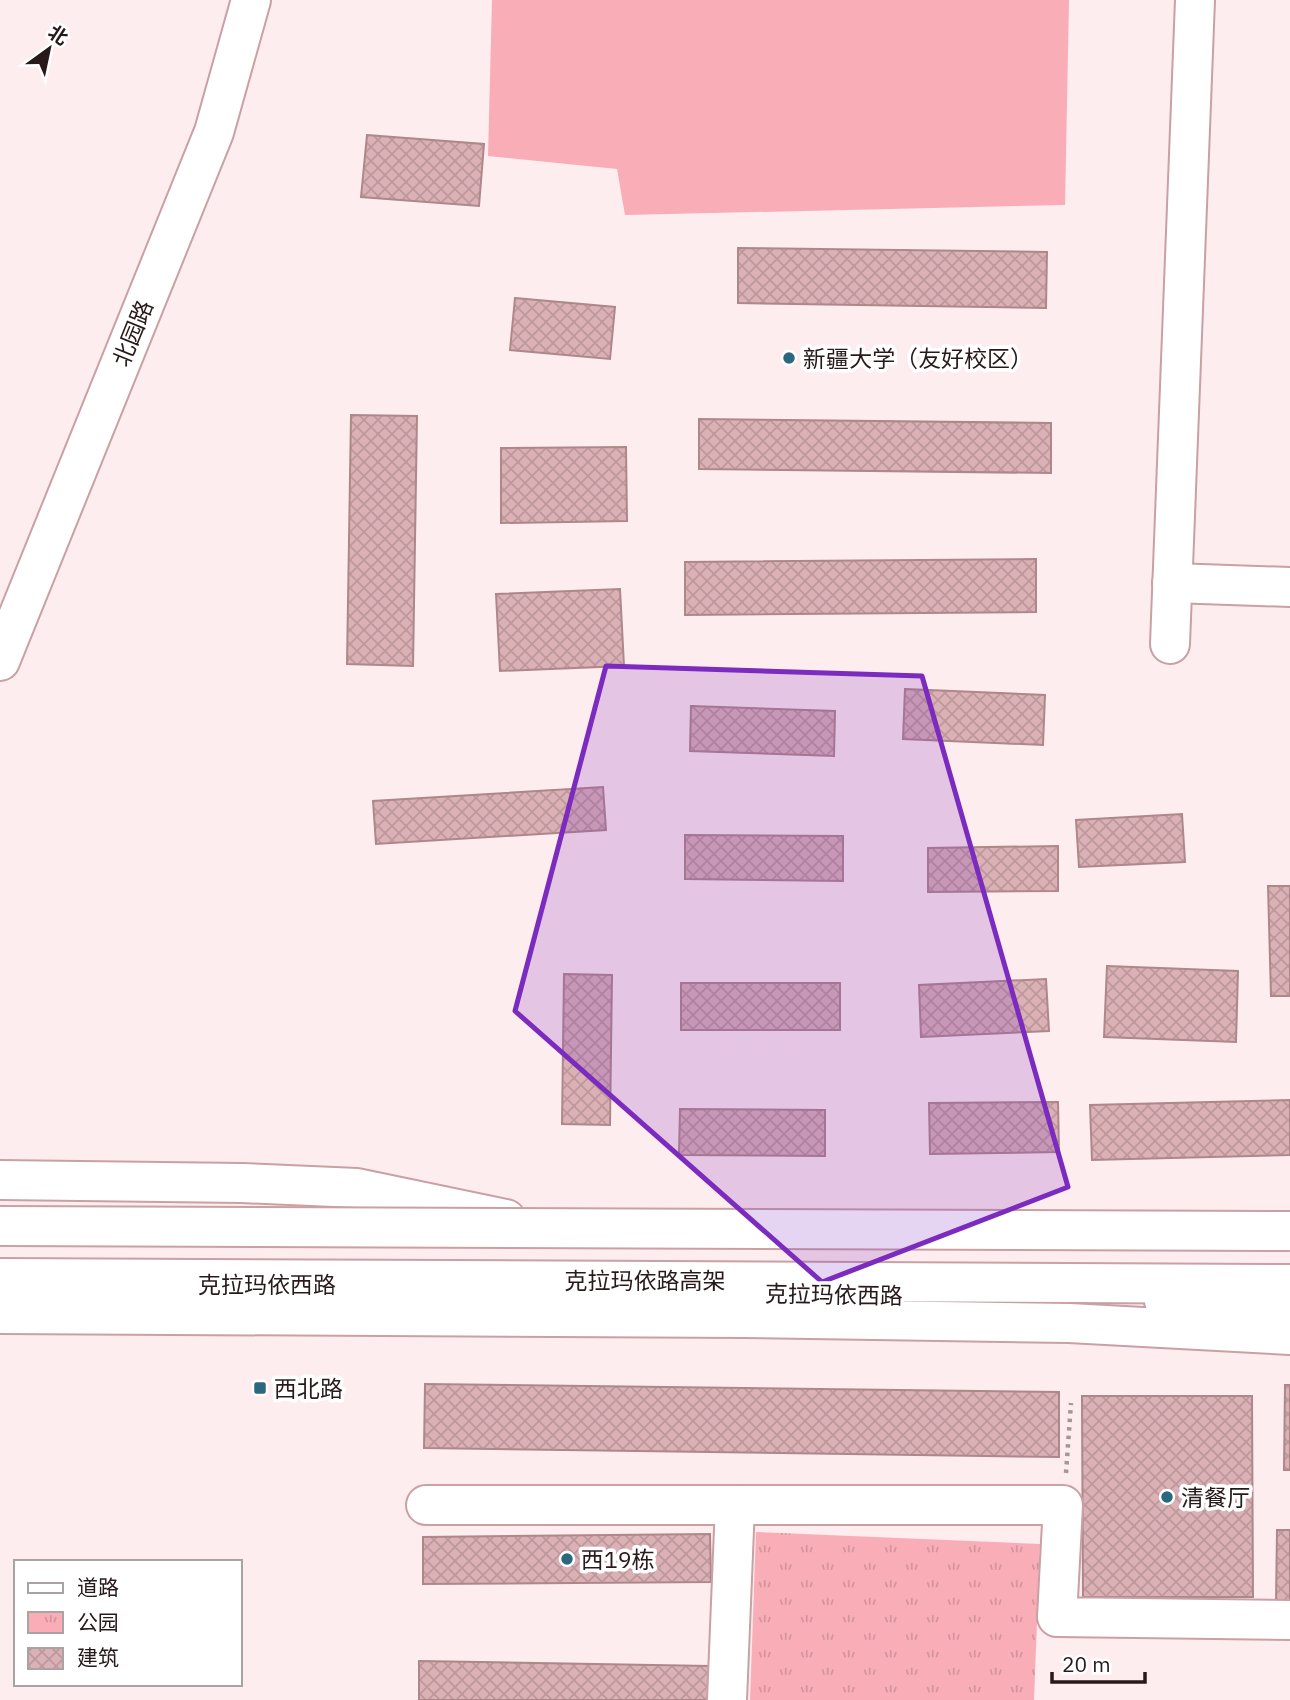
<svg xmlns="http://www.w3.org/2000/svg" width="1290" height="1700" font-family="'IBM Plex Sans','Noto Sans SC',sans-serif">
	<defs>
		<pattern id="park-tufts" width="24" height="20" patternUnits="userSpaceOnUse" patternTransform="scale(1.75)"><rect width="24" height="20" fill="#f9adb7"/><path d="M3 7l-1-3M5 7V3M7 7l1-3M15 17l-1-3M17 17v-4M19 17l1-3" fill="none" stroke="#d5949d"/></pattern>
		<pattern id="building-cross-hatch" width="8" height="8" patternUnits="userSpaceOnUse" patternTransform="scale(1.75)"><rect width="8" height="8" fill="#dbb1b6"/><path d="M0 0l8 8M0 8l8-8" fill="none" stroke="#bc989c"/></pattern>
	</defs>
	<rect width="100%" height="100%" fill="#feedee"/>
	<polygon fill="#f9adb7" points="492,0 1069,0 1065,205 625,215 617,169 488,156"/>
	<polygon fill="url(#park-tufts)" points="756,1532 1040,1544 1034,1700 750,1700"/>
	<g fill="url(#building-cross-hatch)" stroke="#ae878b" stroke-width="2">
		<polygon points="367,135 484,144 479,206 361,197"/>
		<polygon points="738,248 1047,252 1046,308 738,303"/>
		<polygon points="515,298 615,307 610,359 510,350"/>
		<polygon points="351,415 417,416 413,666 347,664"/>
		<polygon points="699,419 1051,423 1051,473 699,469"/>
		<polygon points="626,447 627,521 501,523 501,448"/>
		<polygon points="1036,559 1036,612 685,615 685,562"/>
		<polygon points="620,589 624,666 500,671 496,594"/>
		<polygon points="905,689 1045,695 1043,745 903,739"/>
		<polygon points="691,706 835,711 834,756 690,751"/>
		<polygon points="603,787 606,830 376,844 373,801"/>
		<polygon points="1182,814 1185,862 1079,867 1076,820"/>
		<polygon points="685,835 843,836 843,881 685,879"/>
		<polygon points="1058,846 1058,891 928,892 928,848"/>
		<polygon points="1268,886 1290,886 1290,996 1271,996"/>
		<polygon points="1107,966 1238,971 1236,1042 1104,1037"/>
		<polygon points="564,974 612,975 610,1125 562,1124"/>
		<polygon points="1046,979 1049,1031 921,1037 919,985"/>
		<rect x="681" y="983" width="159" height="47"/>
		<polygon points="1290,1100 1290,1155 1092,1160 1090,1105"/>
		<polygon points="1058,1102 1059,1152 930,1154 929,1103"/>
		<polygon points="680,1109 825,1110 825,1156 679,1155"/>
		<polygon points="425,1384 1059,1392 1059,1457 424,1448"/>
		<polygon points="1285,1385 1290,1385 1290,1470 1284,1470"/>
		<polygon points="1082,1396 1252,1396 1253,1597 1083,1597"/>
		<polygon points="1277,1530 1290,1530 1290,1603 1276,1603"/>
		<polygon points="710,1534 711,1582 423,1584 423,1537"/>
		<polygon points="419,1661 710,1666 709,1700 419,1700"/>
	</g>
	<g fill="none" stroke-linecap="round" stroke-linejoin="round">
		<g stroke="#c9a0a4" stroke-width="42">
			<g id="minor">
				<polyline points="1172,583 1290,587"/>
				<polyline points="1170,644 1195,0"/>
				<polyline points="0,661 214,132 251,0"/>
				<polyline points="426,1505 1063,1505 1057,1617 1290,1620"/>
				<polyline points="727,1700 735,1505"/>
			</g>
		</g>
		<g stroke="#c9a0a4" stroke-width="42">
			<polyline id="major" points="1164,1301 1290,1305"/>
		</g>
		<g stroke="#c9a0a4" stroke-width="42">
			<g id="highway">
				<polyline points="0,1180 242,1183 357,1188 506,1219"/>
				<polyline points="0,1278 1290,1284"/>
				<polyline points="0,1314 744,1318 1069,1323 1290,1335"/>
			</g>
		</g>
		<polyline stroke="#a69698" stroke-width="4.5" stroke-dasharray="3.5 5" stroke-linecap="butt" points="1066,1473 1071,1403"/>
		<use href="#minor" stroke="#fff" stroke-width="38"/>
		<use href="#major" stroke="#fff" stroke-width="38"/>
		<use href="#highway" stroke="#fff" stroke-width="38"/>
		<g stroke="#c9a0a4" stroke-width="42" stroke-linecap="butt">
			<polyline id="highway-bridge" points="0,1226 1290,1231"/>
		</g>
		<use href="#highway-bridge" stroke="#fff" stroke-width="38"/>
	</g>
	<path fill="#7b2cbf" fill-opacity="0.2" stroke="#7b2cbf" stroke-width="5" stroke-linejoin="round" d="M 606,666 L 922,676 L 1068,1187 L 822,1282 L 515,1011 Z"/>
	<g fill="#2b687f" stroke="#fff" stroke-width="2.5">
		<circle cx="789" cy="358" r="7"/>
		<rect x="253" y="1381" width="14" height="14" rx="3.5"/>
		<circle cx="1167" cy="1497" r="7"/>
		<circle cx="567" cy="1559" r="7"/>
	</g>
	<g text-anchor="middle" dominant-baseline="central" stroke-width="7" stroke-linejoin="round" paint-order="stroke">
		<g font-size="23" fill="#28191b" stroke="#fff">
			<text transform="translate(132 333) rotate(-68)">北园路</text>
			<text x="645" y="1280">克拉玛依路高架</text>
			<text x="267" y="1284">克拉玛依西路</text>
			<text transform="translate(834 1294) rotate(1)">克拉玛依西路</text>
		</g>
		<g font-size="23" fill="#28191b" stroke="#fff" text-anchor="start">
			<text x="803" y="358">新疆大学（友好校区）</text>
			<text x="274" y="1388">西北路</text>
			<text x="1181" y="1497">清餐厅</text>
			<text x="581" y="1559">西19栋</text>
		</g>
	</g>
	<rect x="14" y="1560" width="228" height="126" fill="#ffffff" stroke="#a9a3a4" stroke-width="2"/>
	<rect x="28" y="1583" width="35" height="10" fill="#ffffff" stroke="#a9a3a4" stroke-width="2"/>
	<text x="77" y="1595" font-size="21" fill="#28191b">道路</text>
	<rect x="28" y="1612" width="35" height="21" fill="url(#park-tufts)" stroke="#a9a3a4" stroke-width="2"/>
	<text x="77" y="1630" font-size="21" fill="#28191b">公园</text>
	<rect x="28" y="1648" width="35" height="21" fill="url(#building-cross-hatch)" stroke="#a9a3a4" stroke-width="2"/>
	<text x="77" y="1665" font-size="21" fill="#28191b">建筑</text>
	<g transform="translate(49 49) rotate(33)" stroke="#ffffff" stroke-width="5" paint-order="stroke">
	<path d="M0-5L12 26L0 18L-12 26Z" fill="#28191b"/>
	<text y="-10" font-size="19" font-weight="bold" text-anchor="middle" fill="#28191b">北</text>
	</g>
	<path d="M1052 1672v10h93v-10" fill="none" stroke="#28191b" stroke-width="3.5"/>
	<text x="1062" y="1672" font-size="21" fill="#28191b" stroke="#ffffff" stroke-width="5" paint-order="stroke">20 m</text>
</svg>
